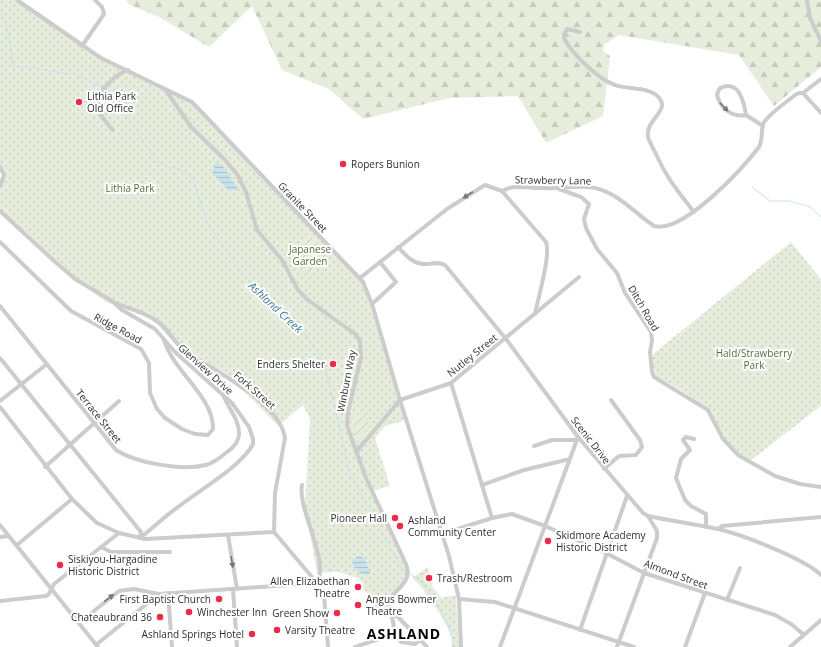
<svg xmlns="http://www.w3.org/2000/svg" width="821" height="647" font-family="'Open Sans',sans-serif">
	<defs>
		<pattern id="grass-dots" width="8" height="8" patternUnits="userSpaceOnUse"><rect width="8" height="8" fill="#e6eddc"/><path d="M2 2h.1M6 6h.1" fill="none" stroke="#c6ccbd" stroke-width="1.8" stroke-linecap="round"/></pattern>
		<pattern id="forest-firs" width="22" height="20" patternUnits="userSpaceOnUse"><rect width="22" height="20" fill="#e6eddc"/><path d="M5 1l3.5 6h-7zM16 11l3.5 6h-7z" fill="#c6ccbd"/></pattern>
		<pattern id="garden-furrows" width="10" height="10" patternUnits="userSpaceOnUse"><rect width="10" height="10" fill="#e6eddc"/><path d="M-1 1l2-2M0 10L10 0M9 11l2-2" fill="none" stroke="#c6ccbd"/></pattern>
		<pattern id="water-rules" width="6" height="5" patternUnits="userSpaceOnUse"><rect width="6" height="5" fill="#c7e2ed"/><path d="M0 2.5h6" fill="none" stroke="#abc2cc"/></pattern>
	</defs>
	<rect width="100%" height="100%" fill="#fff"/>
	<g fill="url(#grass-dots)">
		<polygon points="0,0 17,0 101,58 192,102 363,282 406,420 385,426 375,438 390,486 372,491 406,564 407,576 391,597 390,611 373,615 371,597 363,589 363,583 358,578 338,572 317,573 305,505 310,419 303,405 278,426 249,396 220,373 178,347 156,323 149,318 106,302 75,279 0,211 0,186 3,179 0,167"/>
		<polygon points="791,242 821,279 821,406 751,460 737,452 724,438 710,409 673,385 656,377 652,363 653,354"/>
		<path d="M 428,567 L 433,588 L 442,598 L 456,595 L 459,647 L 451,647 C 452,644 453,641 452,638 C 448,624 423,586 412,578 Z"/>
	</g>
	<polygon fill="url(#forest-firs)" points="126,0 821,0 821,67 774,106 739,55 619,35 604,45 603,51 610,56 603,116 546,143 518,96 449,98 363,119 329,89 282,70 252,6 209,47 159,17 130,5"/>
	<g fill="url(#garden-furrows)">
		<polygon points="310,235 330,256 305,277 292,250"/>
		<polygon points="367,410 370,425 357,444 351,418"/>
	</g>
	<g fill="url(#water-rules)">
		<path d="M 216,163 C 229,167 229,180 238,187 L 236,190 L 228,190 L 212,173 Z"/>
		<path d="M 358,556 C 367,557 368,566 370,573 L 368,576 L 361,574 L 353,566 L 352,560 Z"/>
	</g>
	<g fill="none" stroke-linecap="round" stroke-linejoin="round">
		<g stroke="#c7e2ed" stroke-width="1">
			<path d="M 0,10 C 9,28 11,47 13,67 L 27,67 L 78,75 L 103,88"/>
			<polyline points="106,90 115,97 156,161 169,167 181,169 193,179 207,223 232,259 252,286 303,331 320,356 326,370 350,474 401,567 406,571"/>
			<polyline points="752,187 770,201 790,201 810,207 821,217"/>
			<path d="M 410,574 C 414,577 419,579 422,583 C 433,596 455,631 453,647"/>
		</g>
		<g stroke="#ccc" stroke-width="4">
			<polyline points="17,0 101,58 192,102 363,282 372,304 400,400 449,556 459,599 461,647"/>
			<polyline points="807,0 810,18 821,41"/>
			<path d="M 580,32 L 567,29 L 564,34 L 564,38 C 572,54 598,79 615,85 C 628,90 651,86 660,99 C 669,111 645,121 648,137 C 650,143 653,148 656,154 C 667,179 678,191 694,212"/>
			<polyline points="82,46 104,14 102,7 95,0"/>
			<path d="M 165,89 L 191,127 L 224,159 L 237,174 L 246,192 L 257,230 L 282,260 L 298,290 L 308,300 L 355,334 L 360,341 L 361,358 L 348,412 L 347,426 L 366,478 L 406,564 C 413,583 396,587 389,601 C 390,612 395,623 394,634 L 355,647"/>
			<polyline points="803,93 821,113"/>
			<path d="M 746,115 C 733,118 719,108 717,94 L 720,88 C 739,79 744,102 746,115 L 763,126"/>
			<path d="M 113,130 C 108,124 98,115 98,107 C 96,91 115,75 128,70"/>
			<polyline points="0,167 4,175 0,186"/>
			<polyline points="559,189 581,197 589,204 584,219 586,228 597,249 617,273 625,293 651,332 652,341 650,352 652,372 654,377 708,410 723,439 738,455 775,476 800,484 821,487"/>
			<path d="M 502,191 C 514,184 528,188 541,188 C 557,189 573,186 588,187 C 615,189 633,212 654,226 C 683,234 743,168 759,147 C 763,139 761,132 763,124 C 767,115 787,102 795,95 L 799,93 L 803,93 L 821,79"/>
			<path d="M 0,211 L 53,260 L 75,279 L 112,301 L 122,310 L 155,329 L 175,352 L 232,403 L 249,427 L 253,439 L 253,444 C 242,466 198,491 178,507 C 165,516 153,528 140,538"/>
			<path d="M 0,242 L 71,311 L 141,349 L 149,363 L 150,393 L 157,409 L 165,418 L 182,429 L 195,434 L 208,435 L 213,429 C 214,397 173,371 164,340"/>
			<path d="M 398,247 C 407,257 414,265 428,264 C 434,263 439,262 445,265 L 506,339 L 578,437 L 643,513 L 648,516 C 671,521 695,524 718,529 C 741,534 805,559 821,575"/>
			<path d="M 360,278 L 447,209 L 485,185 L 502,191 L 546,242 C 551,255 538,298 535,314"/>
			<path d="M 115,303 C 131,309 149,314 162,325 C 170,333 175,343 184,350 C 211,370 280,401 285,438 L 275,493 L 274,532 L 317,583"/>
			<polyline points="372,304 396,282 380,262"/>
			<path d="M 0,306 L 116,450 C 136,463 182,471 206,465 C 214,463 221,457 227,452 C 233,448 238,443 239,435 C 240,421 228,407 223,395"/>
			<polyline points="0,358 141,532 140,538"/>
			<polyline points="451,383 492,518"/>
			<polyline points="0,401 47,364"/>
			<polyline points="0,407 72,499 97,523 119,533"/>
			<polyline points="694,439 686,437 683,440 690,450 681,459 676,478 685,500 691,506 706,514 706,527"/>
			<polyline points="534,446 552,440 577,440"/>
			<polyline points="356,452 400,400 451,383 579,277"/>
			<polyline points="45,467 119,401"/>
			<polyline points="604,469 619,456 636,455 642,447 640,440 611,400"/>
			<path d="M 302,485 C 297,509 330,560 317,583 L 324,594 L 328,647"/>
			<polyline points="482,485 524,470 570,459"/>
			<polyline points="0,525 98,647"/>
			<polyline points="718,529 722,526 821,517"/>
			<polyline points="442,534 492,518 512,514 545,526 606,553 644,573 775,615 791,624 803,634"/>
			<polyline points="228,535 237,589"/>
			<polyline points="0,537 9,536"/>
			<polyline points="17,545 72,499"/>
			<polyline points="101,547 111,552 170,552"/>
			<polyline points="233,589 237,647"/>
			<polyline points="168,593 172,647"/>
			<polyline points="459,599 495,602 634,647"/>
			<polyline points="727,600 740,568"/>
			<polyline points="0,601 46,596 49,594 54,584 119,533 145,539 274,532"/>
			<polyline points="393,615 398,617 427,647"/>
			<polyline points="79,623 119,591 134,589 159,594"/>
			<polyline points="580,630 627,496"/>
			<polyline points="395,632 401,642 415,644 419,641 419,638"/>
			<polyline points="97,644 159,594 317,583"/>
			<polyline points="500,647 578,437"/>
			<polyline points="617,647 657,538 657,531 648,516"/>
			<polyline points="685,647 705,593"/>
			<polyline points="790,647 821,620"/>
		</g>
	</g>
	<defs><path id="oneway-solid" d="M-6-.8H1V-3.2L6.5 0L1 3.2V.8H-6Z"/></defs>
	<g fill="#767676">
		<use href="#oneway-solid" transform="translate(724 107) rotate(46)"/>
		<use href="#oneway-solid" transform="translate(468 195) rotate(147)"/>
		<use href="#oneway-solid" transform="translate(232 562) rotate(80)"/>
		<use href="#oneway-solid" transform="translate(109 598) rotate(-38)"/>
	</g>
	<g fill="#ed2a48" stroke="#fff" stroke-width="1.5">
		<circle cx="79" cy="102" r="4"/>
		<circle cx="343" cy="164" r="4"/>
		<circle cx="333" cy="364" r="4"/>
		<circle cx="395" cy="518" r="4"/>
		<circle cx="400" cy="526" r="4"/>
		<circle cx="548" cy="541" r="4"/>
		<circle cx="60" cy="565" r="4"/>
		<circle cx="429" cy="578" r="4"/>
		<circle cx="358" cy="587" r="4"/>
		<circle cx="219" cy="599" r="4"/>
		<circle cx="358" cy="605" r="4"/>
		<circle cx="189" cy="612" r="4"/>
		<circle cx="337" cy="613" r="4"/>
		<circle cx="160" cy="617" r="4"/>
		<circle cx="277" cy="630" r="4"/>
		<circle cx="252" cy="634" r="4"/>
	</g>
	<g text-anchor="middle" dominant-baseline="central" stroke-width="4" stroke-linejoin="round" paint-order="stroke">
		<g font-size="10" fill="#2f2f2f" stroke="#fff" text-anchor="start">
			<text x="87" y="96">Lithia Park<tspan x="87" dy="12">Old Office</tspan></text>
			<text x="351" y="164">Ropers Bunion</text>
			<text x="325" y="364" text-anchor="end">Enders Shelter</text>
			<text x="387" y="518" text-anchor="end">Pioneer Hall</text>
			<text x="408" y="520">Ashland<tspan x="408" dy="12">Community Center</tspan></text>
			<text x="556" y="535">Skidmore Academy<tspan x="556" dy="12">Historic District</tspan></text>
			<text x="68" y="559">Siskiyou-Hargadine<tspan x="68" dy="12">Historic District</tspan></text>
			<text x="437" y="578">Trash/Restroom</text>
			<text x="350" y="581" text-anchor="end">Allen Elizabethan<tspan x="350" dy="12">Theatre</tspan></text>
			<text x="211" y="599" text-anchor="end">First Baptist Church</text>
			<text x="366" y="599">Angus Bowmer<tspan x="366" dy="12">Theatre</tspan></text>
			<text x="197" y="612">Winchester Inn</text>
			<text x="329" y="613" text-anchor="end">Green Show</text>
			<text x="152" y="617" text-anchor="end">Chateaubrand 36</text>
			<text x="285" y="630">Varsity Theatre</text>
			<text x="244" y="634" text-anchor="end">Ashland Springs Hotel</text>
		</g>
		<g font-size="10" fill="#2f2f2f" stroke="#fff">
			<text transform="translate(553 180) rotate(1)">Strawberry Lane</text>
			<text transform="translate(303 207) rotate(46)">Granite Street</text>
			<text transform="translate(644 308) rotate(60)">Ditch Road</text>
			<text transform="translate(118 328) rotate(28)">Ridge Road</text>
			<text transform="translate(472 355) rotate(-39)">Nutley Street</text>
			<text transform="translate(206 369) rotate(42)">Glenview Drive</text>
			<text transform="translate(346 381) rotate(-79)">Winburn Way</text>
			<text transform="translate(255 390) rotate(41)">Fork Street</text>
			<text transform="translate(99 416) rotate(51)">Terrace Street</text>
			<text transform="translate(591 440) rotate(52)">Scenic Drive</text>
			<text transform="translate(676 574) rotate(20)">Almond Street</text>
		</g>
		<g font-size="10" fill="#566d3a" stroke="#fff">
			<text x="130" y="188">Lithia Park</text>
			<text x="310" y="249">Japanese<tspan x="310" dy="12">Garden</tspan></text>
			<text x="754" y="353">Hald/Strawberry<tspan x="754" dy="12">Park</tspan></text>
		</g>
		<g font-size="11" font-style="italic" fill="#397895" stroke="#fff">
			<text transform="translate(276 307) rotate(43)">Ashland Creek</text>
		</g>
		<g font-size="14" font-weight="bold" letter-spacing="1" fill="#000" stroke="#fff">
			<text x="404" y="633">ASHLAND</text>
		</g>
	</g>
</svg>
